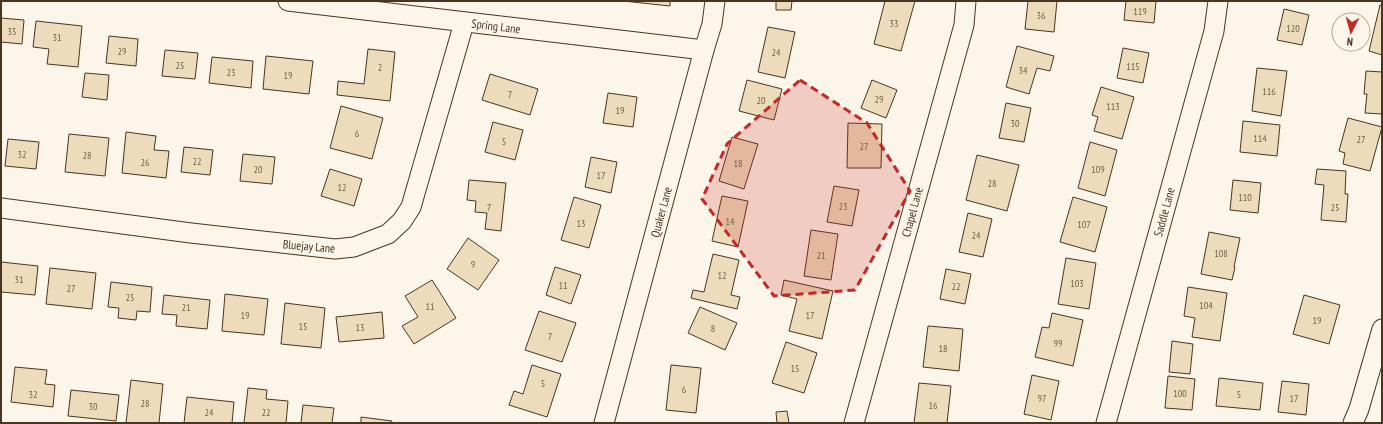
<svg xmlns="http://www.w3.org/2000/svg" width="1383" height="424" font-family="'PT Sans Narrow',sans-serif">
	<rect width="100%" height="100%" fill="#fbf6e9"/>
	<g fill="#ecdcbc" stroke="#4a3520">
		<polygon points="623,1 670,1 670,6"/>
		<polygon points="776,1 792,1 791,10 776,10"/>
		<polygon points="885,1 915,1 901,51 874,44"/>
		<polygon points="1028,1 1057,1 1054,32 1025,29"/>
		<polygon points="1126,1 1156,1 1154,23 1124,20"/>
		<polygon points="1380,5 1382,6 1382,55 1369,51"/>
		<polygon points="1284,9 1309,15 1302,45 1277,40"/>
		<polygon points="1,18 24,20 22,44 1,42"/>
		<polygon points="36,21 82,26 78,67 47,64 49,49 33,47"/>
		<polygon points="768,27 795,32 785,78 758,72"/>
		<polygon points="109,36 138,39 136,66 106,63"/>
		<polygon points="1017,46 1054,56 1050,71 1037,68 1029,94 1006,87"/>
		<polygon points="1123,48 1149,53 1143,83 1117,78"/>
		<polygon points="368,49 395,52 390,101 337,95 338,81 364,84"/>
		<polygon points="165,50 198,53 195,79 162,76"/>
		<polygon points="266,56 313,61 309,94 263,89"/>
		<polygon points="212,57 253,61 251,88 209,83"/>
		<polygon points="1257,68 1287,71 1281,116 1252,111"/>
		<polygon points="1366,71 1382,72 1382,114 1365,113 1367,94 1364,94"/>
		<polygon points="85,73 109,75 107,100 82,97"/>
		<polygon points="490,74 538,89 530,115 482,100"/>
		<polygon points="747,80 782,89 774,120 739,111"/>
		<polygon points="872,80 897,90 886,118 861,108"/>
		<polygon points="1101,87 1134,97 1122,139 1094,131 1098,117 1092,115"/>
		<polygon points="608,93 637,97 633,127 603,123"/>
		<polygon points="1006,103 1031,108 1024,142 999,138"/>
		<polygon points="341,106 383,118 372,159 330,148"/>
		<polygon points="1348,118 1382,127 1370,171 1343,164 1345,153 1339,151"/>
		<polygon points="1243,121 1280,125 1277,156 1240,152"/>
		<polygon points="493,122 523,130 515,160 485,152"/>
		<polygon points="848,123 882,124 881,168 847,168"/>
		<polygon points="126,132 156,136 154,150 169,151 166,178 122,173"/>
		<polygon points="69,134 109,138 105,176 65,172"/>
		<polygon points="732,137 758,144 744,189 719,181"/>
		<polygon points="8,139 39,142 36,169 5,166"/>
		<polygon points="1090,142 1117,150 1105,196 1078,188"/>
		<polygon points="184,147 213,150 210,175 181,172"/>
		<polygon points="243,154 275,157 272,184 240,181"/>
		<polygon points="977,155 1019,165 1007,211 966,200"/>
		<polygon points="591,157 617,162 611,193 585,187"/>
		<polygon points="330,169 362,179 354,206 321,196"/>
		<polygon points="1317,169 1346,171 1345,194 1348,194 1346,222 1321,220 1324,185 1315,184"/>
		<polygon points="469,180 506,183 501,231 485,229 487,213 475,212 476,201 467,200"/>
		<polygon points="1233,180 1261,183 1258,213 1230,210"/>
		<polygon points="834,186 859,190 852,226 827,222"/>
		<polygon points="722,196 748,201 738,247 712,241"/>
		<polygon points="574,197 601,205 589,248 561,240"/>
		<polygon points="1073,197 1107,207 1095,252 1060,242"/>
		<polygon points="968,213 992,219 983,257 959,252"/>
		<polygon points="811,230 838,234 831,280 804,276"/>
		<polygon points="1209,232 1240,238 1234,267 1235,267 1232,280 1201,274"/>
		<polygon points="468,238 499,260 478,290 447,269"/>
		<polygon points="713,254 739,260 731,295 740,297 737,309 691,298 693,290 704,292"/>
		<polygon points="1066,258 1096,263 1089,309 1058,304"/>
		<polygon points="1,262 38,266 35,295 1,292"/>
		<polygon points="555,267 581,275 571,304 546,295"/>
		<polygon points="50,268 96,273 92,309 46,304"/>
		<polygon points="946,269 971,274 965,304 940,299"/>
		<polygon points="432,280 456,318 414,344 402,326 418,317 405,296"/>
		<polygon points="784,280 833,291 822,339 789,331 797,299 781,295"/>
		<polygon points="111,282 152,287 150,312 137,311 136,320 118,318 119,308 108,307"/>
		<polygon points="1188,287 1227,293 1220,341 1192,337 1195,318 1184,316"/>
		<polygon points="225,294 268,299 264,335 222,331"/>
		<polygon points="164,295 210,300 207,329 176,326 177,315 162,314"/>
		<polygon points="1304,295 1340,305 1329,344 1293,334"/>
		<polygon points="285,303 325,308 321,348 281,344"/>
		<polygon points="700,307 737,323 725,350 688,333"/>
		<polygon points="539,311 576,323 562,362 525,350"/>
		<polygon points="382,312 384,338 339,342 336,317"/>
		<polygon points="1052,313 1083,320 1073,366 1035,357 1042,327 1049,328"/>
		<polygon points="928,326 963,329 959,371 923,367"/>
		<polygon points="1172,341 1193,344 1190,374 1169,372"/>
		<polygon points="786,342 817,353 804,393 772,383"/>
		<polygon points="532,365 561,374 547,417 509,405 514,391 523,394"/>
		<polygon points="671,365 701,368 696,413 666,410"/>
		<polygon points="15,367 47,370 45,384 55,385 53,407 11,402"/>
		<polygon points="1032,375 1059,381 1051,420 1024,414"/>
		<polygon points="1168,376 1195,379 1192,410 1165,408"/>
		<polygon points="1219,378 1263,383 1260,410 1216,406"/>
		<polygon points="131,380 163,384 159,423 126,423"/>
		<polygon points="1282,381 1309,384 1306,415 1278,412"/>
		<polygon points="919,383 951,386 947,423 914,423"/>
		<polygon points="248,388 267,390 266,399 288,401 286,423 244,423"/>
		<polygon points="71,390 119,395 116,421 68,416"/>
		<polygon points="187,397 234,402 232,423 184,423"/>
		<polygon points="303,405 334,408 332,423 301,423"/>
		<polygon points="787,411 789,423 777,423 776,412"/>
		<polygon points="361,417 392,421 391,423 361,423"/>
	</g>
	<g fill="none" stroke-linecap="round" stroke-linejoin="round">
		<g stroke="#4a3520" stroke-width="21">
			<g id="minor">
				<polyline points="288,1 704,50"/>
				<polyline points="1,208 191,233 335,249 354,247 388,234 402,221 411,207 464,23"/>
				<polyline points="604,423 704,50 712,24 715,1"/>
				<polyline points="854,423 964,25 966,1"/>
				<polyline points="1106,423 1214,31 1218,1"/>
				<polyline points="1353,423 1359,409 1382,329"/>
			</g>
		</g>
		<use href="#minor" stroke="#fbf6e9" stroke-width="19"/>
	</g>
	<path fill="#c62828" fill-opacity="0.2" stroke="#c62828" stroke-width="3" stroke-dasharray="8 5" stroke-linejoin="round" d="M 800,80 L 867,123 L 910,191 L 855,290 L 774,296 L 702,199 L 727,144 Z"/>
	<g text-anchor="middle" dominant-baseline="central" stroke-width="3" stroke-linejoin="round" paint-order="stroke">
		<g font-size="10" fill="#725f47">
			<text x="1140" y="11">119</text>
			<text x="1041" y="15">36</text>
			<text x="894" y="23">33</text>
			<text x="1293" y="28">120</text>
			<text x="12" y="31">35</text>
			<text x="57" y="37">31</text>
			<text x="122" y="51">29</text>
			<text x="776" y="52">24</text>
			<text x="180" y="65">25</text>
			<text x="1133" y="66">115</text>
			<text x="380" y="67">2</text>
			<text x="1023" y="70">34</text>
			<text x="231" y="72">23</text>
			<text x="288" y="75">19</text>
			<text x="1269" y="91">116</text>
			<text x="510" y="94">7</text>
			<text x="879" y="99">29</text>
			<text x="761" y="100">20</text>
			<text x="1113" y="106">113</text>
			<text x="620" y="110">19</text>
			<text x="1015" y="123">30</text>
			<text x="357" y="133">6</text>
			<text x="1260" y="138">114</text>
			<text x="1361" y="139">27</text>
			<text x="504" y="141">5</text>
			<text x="864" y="146">27</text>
			<text x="22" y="154">32</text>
			<text x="87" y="155">28</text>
			<text x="197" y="161">22</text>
			<text x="145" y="162">26</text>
			<text x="738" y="163">18</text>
			<text x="258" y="169">20</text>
			<text x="1098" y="169">109</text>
			<text x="601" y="175">17</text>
			<text x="992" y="183">28</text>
			<text x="342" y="187">12</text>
			<text x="1245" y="197">110</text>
			<text x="843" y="206">23</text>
			<text x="489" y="207">7</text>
			<text x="1335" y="207">25</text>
			<text x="730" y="221">14</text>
			<text x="581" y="223">13</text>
			<text x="1084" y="224">107</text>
			<text x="976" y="235">24</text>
			<text x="1221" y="253">108</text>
			<text x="821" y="255">21</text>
			<text x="473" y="264">9</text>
			<text x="722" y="275">12</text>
			<text x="19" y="279">31</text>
			<text x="1077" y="283">103</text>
			<text x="563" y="285">11</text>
			<text x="956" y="286">22</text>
			<text x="71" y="288">27</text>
			<text x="130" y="297">25</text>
			<text x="1206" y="305">104</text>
			<text x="430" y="306">11</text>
			<text x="186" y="307">21</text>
			<text x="245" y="315">19</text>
			<text x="810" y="315">17</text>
			<text x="1317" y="320">19</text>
			<text x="303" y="326">15</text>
			<text x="360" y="327">13</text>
			<text x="713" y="328">8</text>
			<text x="550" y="336">7</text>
			<text x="1058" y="343">99</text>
			<text x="943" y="348">18</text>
			<text x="795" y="368">15</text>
			<text x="543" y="383">5</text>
			<text x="684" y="389">6</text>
			<text x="1180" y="393">100</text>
			<text x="33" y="394">32</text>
			<text x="1239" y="394">5</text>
			<text x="1042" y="398">97</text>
			<text x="1294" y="398">17</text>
			<text x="145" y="403">28</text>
			<text x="933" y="405">16</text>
			<text x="93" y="406">30</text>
			<text x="209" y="412">24</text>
			<text x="266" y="412">22</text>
		</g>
		<g font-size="12" fill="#4a3520" stroke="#fbf6e9">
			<text transform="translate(496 26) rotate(7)">Spring Lane</text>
			<text transform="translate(661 212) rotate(-75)">Quaker Lane</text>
			<text transform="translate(912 212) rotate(-75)">Chapel Lane</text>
			<text transform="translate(1164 212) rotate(-75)">Saddle Lane</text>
			<text transform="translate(309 246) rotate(5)">Bluejay Lane</text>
		</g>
	</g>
	<rect width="1383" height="424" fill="none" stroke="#4a3520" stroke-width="4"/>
	<g transform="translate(1351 32) rotate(186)"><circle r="19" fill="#fbf6e9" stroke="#b4a999"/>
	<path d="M0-3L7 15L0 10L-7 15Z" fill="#c62828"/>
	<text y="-6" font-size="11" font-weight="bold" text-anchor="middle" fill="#4a3520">N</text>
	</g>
</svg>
